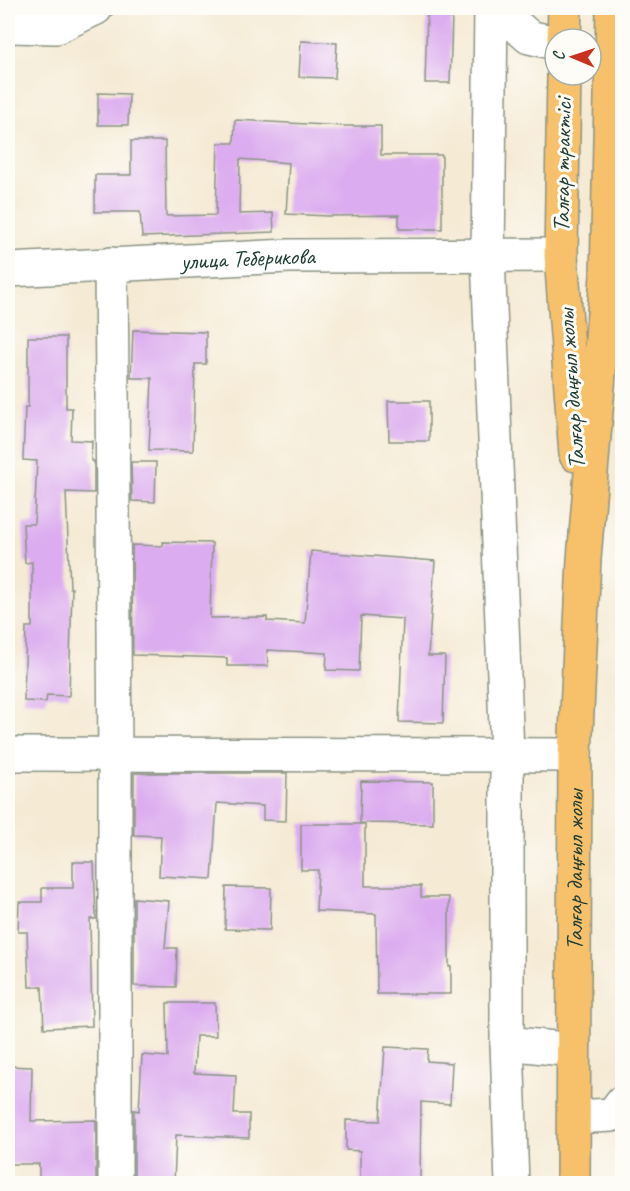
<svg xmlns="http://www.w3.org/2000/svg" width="630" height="1191" font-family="Caveat,sans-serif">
	<rect width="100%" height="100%" fill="#fdfcf7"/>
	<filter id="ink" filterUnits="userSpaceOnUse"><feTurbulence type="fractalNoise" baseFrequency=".0167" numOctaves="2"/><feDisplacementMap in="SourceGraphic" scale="12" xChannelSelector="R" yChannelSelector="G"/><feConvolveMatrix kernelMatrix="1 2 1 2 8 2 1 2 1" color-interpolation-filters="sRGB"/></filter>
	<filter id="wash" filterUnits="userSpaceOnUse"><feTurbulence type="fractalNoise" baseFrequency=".008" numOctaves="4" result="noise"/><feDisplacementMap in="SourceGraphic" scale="24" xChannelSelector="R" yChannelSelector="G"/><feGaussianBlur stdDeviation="1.35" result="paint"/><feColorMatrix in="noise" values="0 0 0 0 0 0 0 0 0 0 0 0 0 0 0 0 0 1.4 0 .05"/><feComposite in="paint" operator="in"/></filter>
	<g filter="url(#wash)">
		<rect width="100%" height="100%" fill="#f5ead4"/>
		<g id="blocks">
			<g fill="#dbacef">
				<polygon points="427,13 452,14 450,83 425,83"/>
				<polygon points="301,41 337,43 335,78 299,77"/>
				<polygon points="98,93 129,94 128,125 98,125"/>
				<polygon points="235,120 344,126 381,126 381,155 442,155 442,229 399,229 399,215 328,216 286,214 289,163 240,159 239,214 273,213 274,232 142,237 140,212 95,212 95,175 131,175 131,141 165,141 166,216 216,215 218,143 234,143"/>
				<polygon points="133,330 206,332 206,364 195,364 193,451 149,450 152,378 131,378"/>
				<polygon points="28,337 66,337 66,408 72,408 71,440 92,441 91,461 94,461 94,493 66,492 70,588 72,588 69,696 47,695 46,702 24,701 26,627 32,627 32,562 25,563 23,524 34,524 37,461 23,460 25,407 28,407"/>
				<polygon points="388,401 429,401 429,441 389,441"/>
				<polygon points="131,462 156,462 155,502 132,501"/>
				<polygon points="163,542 212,543 210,618 267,617 267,621 305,623 311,551 435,561 428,656 445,656 443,723 399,722 403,619 361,616 359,671 326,670 327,653 267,650 268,666 227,666 227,658 133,655 132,545 163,546"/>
				<polygon points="134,773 287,773 286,821 263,820 263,806 217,803 212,879 159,876 161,836 134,835"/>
				<polygon points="361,781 433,782 433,824 360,823"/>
				<polygon points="301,824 365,824 365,886 421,886 421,897 449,897 449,967 451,967 451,994 377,994 376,914 316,911 318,870 301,870"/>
				<polygon points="73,862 94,862 96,919 90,919 92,1026 44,1028 42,987 29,987 27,932 18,932 19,902 42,902 42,888 73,888"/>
				<polygon points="226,887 271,888 270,930 225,929"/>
				<polygon points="134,898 169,901 165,948 177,948 176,987 134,986"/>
				<polygon points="167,1003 215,1003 216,1036 196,1036 194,1073 236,1075 234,1114 249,1114 249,1138 176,1135 174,1184 134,1184 134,1110 139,1111 142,1055 168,1057"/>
				<polygon points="385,1047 428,1049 427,1061 452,1063 450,1104 421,1102 420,1184 360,1184 360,1151 346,1150 346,1120 380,1121"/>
				<polygon points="8,1066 32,1067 31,1121 96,1120 96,1184 39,1184 39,1164 8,1164"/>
			</g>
		</g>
	</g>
	<g filter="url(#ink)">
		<use href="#blocks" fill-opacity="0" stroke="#8a9484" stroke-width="1.5"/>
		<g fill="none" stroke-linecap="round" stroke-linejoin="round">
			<g stroke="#8a9484" stroke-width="36">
				<g id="minor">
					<polyline points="491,8 488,255 507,754 507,1043 512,1184"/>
					<polyline points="496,8 529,37 555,43"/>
					<polyline points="8,26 56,27 96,8"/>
					<polyline points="111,264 115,754 115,1184"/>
					<path id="s1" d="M 8,270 L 289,256 L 561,255"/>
					<polyline points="8,754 575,755"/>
					<polyline points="507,1043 573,1050"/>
					<polyline points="574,1117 612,1115 622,1102"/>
				</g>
			</g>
			<g stroke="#8a9484" stroke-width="36">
				<g id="major">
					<polyline points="564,39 565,8"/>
					<polyline points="564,75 561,255 576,455"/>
					<path id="s2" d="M 573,1184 L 575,755 L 584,559 L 607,276 L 613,8"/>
				</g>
			</g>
			<use href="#minor" stroke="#fff" stroke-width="33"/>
			<use href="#major" stroke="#f7c06b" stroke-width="33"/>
		</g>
	</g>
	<g text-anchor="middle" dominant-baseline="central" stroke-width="6" stroke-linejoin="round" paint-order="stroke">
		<g font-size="24" fill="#1f3d34" stroke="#fdfcf7">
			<text transform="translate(562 165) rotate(-89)">Талғар трактісі</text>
			<text stroke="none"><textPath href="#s1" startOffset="240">улица Теберикова</textPath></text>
			<text transform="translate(571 389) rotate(-94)">Талғар даңғыл жолы</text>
			<text stroke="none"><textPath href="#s2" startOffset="314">Талғар даңғыл жолы</textPath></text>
		</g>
	</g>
	<rect width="630" height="1191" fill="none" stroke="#fdfcf7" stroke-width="30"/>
	<g transform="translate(573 57) rotate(272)"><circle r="28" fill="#fdfcf7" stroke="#a4b0a9" stroke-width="1.5"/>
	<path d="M0-4.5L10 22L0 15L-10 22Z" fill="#c8321e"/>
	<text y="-9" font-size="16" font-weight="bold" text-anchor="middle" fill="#1f3d34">С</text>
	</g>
</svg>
